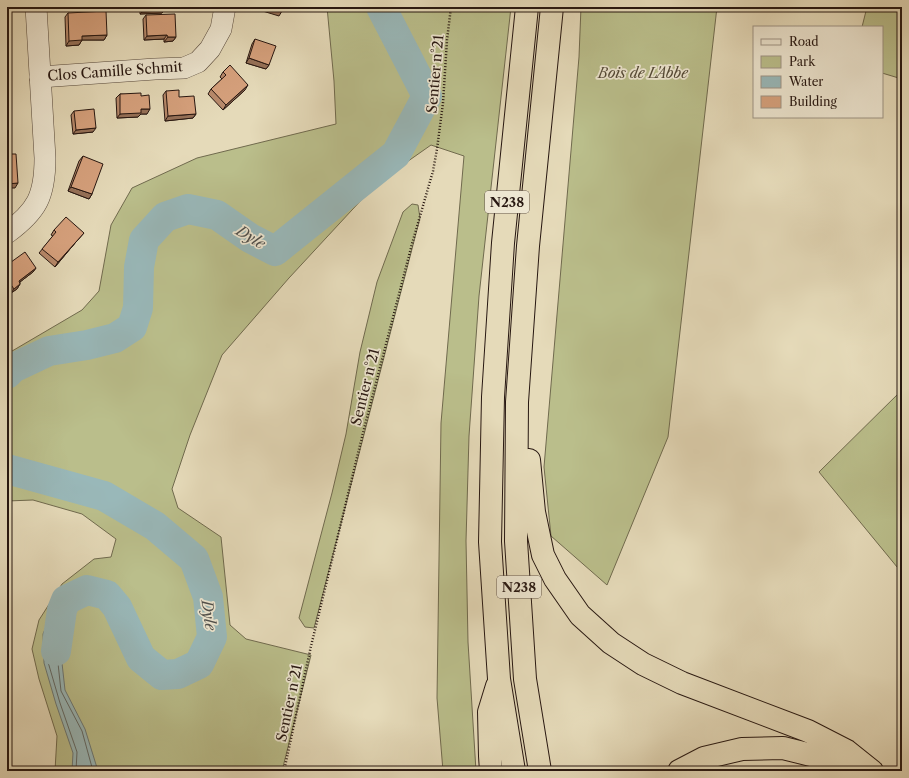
<svg xmlns="http://www.w3.org/2000/svg" width="909" height="778" font-family="'Libre Caslon Text',serif">
	<rect width="100%" height="100%" fill="#e5dab9"/>
	<filter id="stains"><feTurbulence type="fractalNoise" baseFrequency=".005" numOctaves="4"/><feColorMatrix values="0 0 0 0 .2 0 0 0 0 .09 0 0 0 0 .02 0 0 0 .5 -.17"/></filter>
	<radialGradient id="worn" r=".72"><stop offset=".6" stop-color="#630" stop-opacity="0"/><stop offset="1" stop-color="#630" stop-opacity=".3"/></radialGradient>
	<g fill="#babe8b" stroke="#706a4e">
		<polygon points="327,7 511,7 479,296 469,436 466,541 468,642 476,771 443,771 437,698 441,423 464,156 431,145 377,183 289,278 222,355 190,435 172,489 178,508 221,537 230,625 246,639 311,655 282,771 55,771 57,736 39,679 32,649 39,620 62,584 94,559 111,557 116,539 82,514 33,500 7,501 7,354 82,310 99,291 111,225 132,188 197,158 336,124 334,81"/>
		<polygon points="581,7 717,7 668,437 607,585 551,536 544,467 579,57"/>
		<polygon points="867,7 902,7 902,79 882,73 882,27 862,27"/>
		<polygon points="412,204 418,205 420,218 314,628 305,627 299,618 332,493 346,434 360,352 377,282 403,212"/>
		<polygon points="902,390 902,573 819,472"/>
	</g>
	<polygon fill="#99b8b9" stroke="#6b7876" points="53,610 62,610 68,616 61,654 65,690 85,729 98,771 72,771 73,753 56,704 44,663 43,634"/>
	<g fill="none" stroke-linecap="round" stroke-linejoin="round">
		<polyline stroke="#606865" stroke-width="1" points="76,771 77,752 60,703 48,662 47,635 56,615 57,614 60,614 63,618 57,654 61,691 82,731 93,771"/>
		<g stroke="#99b8b9" stroke-width="30">
			<polyline points="7,374 13,368 49,351 87,345 115,338 132,327 138,308 139,267 144,240 165,217 188,209 217,215 250,238 275,251 396,154 427,96 381,7"/>
			<polyline points="7,469 104,496 155,526 194,559 208,597 212,637 199,664 178,674 162,675 141,658 117,607 107,595 87,590 66,600 62,610 56,651"/>
		</g>
		<g stroke="#56483b" stroke-width="22">
			<g id="minor">
				<polyline points="40,77 155,69 184,68 198,62 210,49 221,29 225,7"/>
				<path d="M 7,233 C 37,211 45,196 45,158 L 36,7"/>
			</g>
		</g>
		<g stroke="#271711" stroke-width="24">
			<g id="highway">
				<polyline points="529,460 534,512 543,555 555,579 580,615 611,643 643,664 682,683 808,731 847,751 872,771"/>
				<polyline points="491,771 490,756 489,712 497,686"/>
				<polyline points="514,771 499,679 490,542 493,397 503,243 527,7"/>
				<polyline points="540,771 525,679 516,541 517,402 528,246 552,7"/>
				<polyline points="679,771 704,758 742,749 783,748 823,758 846,771"/>
			</g>
		</g>
		<polyline stroke="#271711" stroke-width="2.5" stroke-dasharray="1 2" stroke-linecap="butt" points="284,771 311,646 363,433 412,244 433,171 437,149 443,103 447,40 451,7"/>
		<use href="#minor" stroke="#eee7d2" stroke-width="21"/>
		<use href="#highway" stroke="#e5dab9" stroke-width="22"/>
	</g>
	<g fill="#b88a6c" stroke="#271711">
		<polygon points="141,7 164,7 162,13 140,14 140,8"/>
		<polygon points="68,13 107,35 104,40 82,40 79,45 66,46 65,17"/>
		<polygon points="146,15 176,37 173,41 164,42 164,39 144,40 143,19"/>
		<polygon points="255,39 269,65 266,69 246,63 252,44"/>
		<polygon points="223,72 245,90 223,110 208,94 211,89 222,79 220,77"/>
		<polygon points="166,91 179,97 196,114 193,118 165,121 163,95"/>
		<polygon points="120,94 141,96 147,114 141,114 138,117 117,118 116,98"/>
		<polygon points="74,111 93,132 73,134 71,115"/>
		<polygon points="83,156 92,194 89,199 68,191 79,161"/>
		<polygon points="54,230 84,233 80,237 55,267 39,253 53,236 51,235"/>
		<polygon points="7,265 36,268 33,272 20,282 20,284 17,289 11,293 7,288"/>
	</g>
	<g fill="#967158" stroke="#271711">
		<polygon points="257,7 267,7 282,11 279,16 256,9"/>
		<polygon points="164,11 162,13 140,14 142,12"/>
		<polygon points="107,35 104,40 82,40 79,45 66,46 69,41 82,36"/>
		<polygon points="167,35 164,39 144,40 147,36"/>
		<polygon points="168,37 176,37 173,41 164,42"/>
		<polygon points="249,58 269,65 266,69 246,63"/>
		<polygon points="248,85 245,90 223,110 226,105"/>
		<polygon points="141,109 150,109 147,114 141,114 138,117 117,118 120,114"/>
		<polygon points="196,114 193,118 165,121 168,116"/>
		<polygon points="96,128 93,132 73,134 76,130"/>
		<polygon points="18,183 15,188 7,188 7,184"/>
		<polygon points="71,187 92,194 89,199 68,191"/>
		<polygon points="84,233 80,237 55,267 58,262"/>
		<polygon points="36,268 33,272 16,285 19,281"/>
		<polygon points="20,284 17,289 11,293 14,289"/>
	</g>
	<g fill="#d6a17d" stroke="#271711">
		<polygon points="142,7 164,7 164,11 142,12"/>
		<polygon points="267,7 283,7 282,11"/>
		<polygon points="106,11 107,35 82,36 82,40 69,41 68,13"/>
		<polygon points="175,14 176,37 168,37 167,35 147,36 146,15"/>
		<polygon points="255,39 276,46 269,65 249,58"/>
		<polygon points="230,65 248,85 226,105 211,89 226,75 223,72"/>
		<polygon points="179,90 179,97 194,96 196,114 168,116 166,91"/>
		<polygon points="141,93 141,96 149,95 150,109 141,109 141,113 120,114 120,94"/>
		<polygon points="7,109 8,133 7,133"/>
		<polygon points="94,109 96,128 76,130 74,111"/>
		<polygon points="7,154 16,154 18,183 7,184"/>
		<polygon points="83,156 103,164 92,194 71,187"/>
		<polygon points="66,217 84,233 58,262 42,249 56,232 54,230"/>
		<polygon points="25,252 36,268 19,281 20,284 14,289 7,279 7,271 10,268 7,265"/>
	</g>
	<g text-anchor="middle" dominant-baseline="central" stroke-width="3.5" stroke-linejoin="round" paint-order="stroke">
		<g fill="#eee7d2" stroke="#63554b" stroke-width="1">
			<rect x="485" y="191" width="44" height="22" rx="3"/>
			<rect x="497" y="576" width="44" height="22" rx="3"/>
		</g>
		<g font-size="13" font-weight="bold" fill="#271711">
			<text x="507" y="202">N238</text>
			<text x="519" y="587">N238</text>
		</g>
		<g font-size="14" fill="#271711" stroke="#eee7d2">
			<text transform="translate(115 71) rotate(-4)">Clos Camille Schmit</text>
			<text transform="translate(435 74) rotate(-85)">Sentier n°21</text>
			<text transform="translate(365 387) rotate(-76)">Sentier n°21</text>
			<text transform="translate(289 703) rotate(-78)">Sentier n°21</text>
		</g>
		<g font-size="14" font-style="italic" fill="#534936" stroke="#eee7d2">
			<text x="643" y="73">Bois de L'Abbe</text>
		</g>
		<g font-size="15" font-style="italic" fill="#4f4f4c" stroke="#eee7d2">
			<text transform="translate(251 237) rotate(31)">Dyle</text>
			<text transform="translate(209 615) rotate(82)">Dyle</text>
		</g>
	</g>
	<rect width="909" height="778" fill="none" stroke="#e5dab9" stroke-width="24"/>
	<rect x="8" y="8" width="893" height="762" fill="none" stroke="#271711" stroke-width="2"/>
	<rect x="12" y="12" width="885" height="754" fill="none" stroke="#271711"/>
	<rect x="753" y="26" width="130" height="92" fill="#eee7d2" stroke="#9e9485"/>
	<rect x="761" y="39" width="20" height="6" fill="#eee7d2" stroke="#9e9485"/>
	<text x="789" y="46" font-size="12" fill="#271711">Road</text>
	<rect x="761" y="56" width="20" height="12" fill="#babe8b" stroke="#9e9485"/>
	<text x="789" y="66" font-size="12" fill="#271711">Park</text>
	<rect x="761" y="76" width="20" height="12" fill="#99b8b9" stroke="#9e9485"/>
	<text x="789" y="86" font-size="12" fill="#271711">Water</text>
	<rect x="761" y="96" width="20" height="12" fill="#d6a17d" stroke="#9e9485"/>
	<text x="789" y="106" font-size="12" fill="#271711">Building</text>
	<rect width="100%" height="100%" filter="url(#stains)"/>
	<rect width="100%" height="100%" fill="url(#worn)"/>
</svg>
